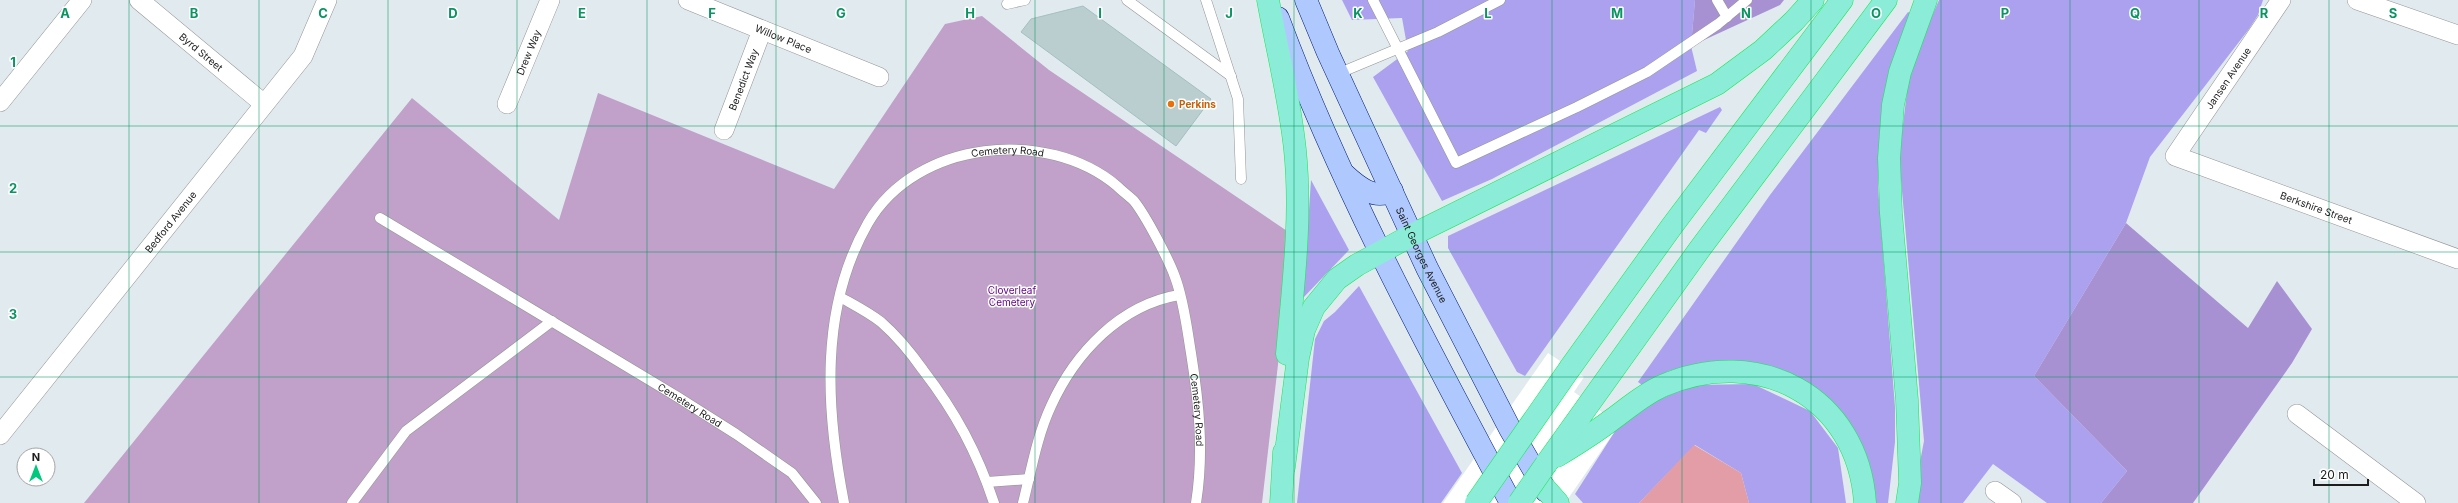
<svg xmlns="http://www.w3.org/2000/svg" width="2458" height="503" font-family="Inter,sans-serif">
	<rect width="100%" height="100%" fill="#e1ebef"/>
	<g fill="#aca1ef">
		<polygon points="1342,0 1695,0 1691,46 1697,71 1492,179 1442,201 1373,77 1408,51 1402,18 1352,20"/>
		<polygon points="1939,0 2263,0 2258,15 2249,29 2150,157 2126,223 2034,376 2127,471 2101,503 2047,503 1993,464 1963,503 1912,503 1924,441 1899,157 1910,67"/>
		<path d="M 1908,12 L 1912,14 L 1886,86 L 1880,129 L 1878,187 L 1895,407 L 1895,442 L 1888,503 L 1874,503 C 1876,480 1868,456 1857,436 C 1819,366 1744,350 1672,370 C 1662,373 1652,380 1642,385 L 1638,382 L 1770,195 Z"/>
		<polygon points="1720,107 1722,110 1706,133 1699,130 1525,376 1517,372 1448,248 1448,236"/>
		<polygon points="1311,180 1349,250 1303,298"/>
		<polygon points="1359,286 1462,473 1441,503 1297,503 1315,339 1324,321 1335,312"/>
		<polygon points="1753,384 1810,411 1838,448 1846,503 1749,503 1741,473 1695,445 1639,503 1583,503 1575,494 1617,428 1651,403 1693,385"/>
	</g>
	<g fill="#a791d3">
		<polygon points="1695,0 1784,0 1780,5 1691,46"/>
		<polygon points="2126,223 2248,328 2277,281 2312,329 2292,363 2193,503 2101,503 2127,471 2034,376"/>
	</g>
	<polygon fill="#c1a0ca" points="982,16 1049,70 1293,235 1262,503 84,503 412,98 559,220 598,93 834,189 945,24"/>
	<polygon fill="#e29da7" points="1694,445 1741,473 1749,503 1639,503"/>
	<polygon fill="#fff" points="1548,353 1584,377 1574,392 1603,413 1617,428 1565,503 1443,503"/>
	<polygon fill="#bacecf" stroke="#a2c0c2" points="1083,6 1211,99 1176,146 1021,32 1031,19"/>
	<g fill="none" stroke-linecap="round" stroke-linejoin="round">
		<g stroke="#949494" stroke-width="11">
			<g id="service">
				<polyline points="1127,0 1231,76"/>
				<polyline points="1206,0 1238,99 1241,179"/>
				<polyline points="1373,0 1456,163 1577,107 1647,72 1718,24 1747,0"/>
				<polyline points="1717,0 1727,17"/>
				<polyline points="1007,4 1025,0"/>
				<polyline points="1337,74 1438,32 1500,0"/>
				<path id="s1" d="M 380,218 L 676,396 L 736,434 L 792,473 L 816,503"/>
				<path d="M 840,297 C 854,305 868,312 881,322 C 897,336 911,353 923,370 C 956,413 977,452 994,503"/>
				<polyline points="987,482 1029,479"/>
				<polyline points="352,503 406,431 552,321"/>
				<path id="s2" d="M 844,503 C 826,410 819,308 868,223 C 916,140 1047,127 1117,186 C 1122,191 1129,196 1134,201 C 1146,216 1169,260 1175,277 C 1184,301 1187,329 1191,353 C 1199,403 1204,453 1196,503"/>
				<path d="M 1023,503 C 1031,471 1037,436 1051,406 C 1075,353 1120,305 1179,295"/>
			</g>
		</g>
		<g stroke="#949494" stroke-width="20">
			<g id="minor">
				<path id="s3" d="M 139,0 L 264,104"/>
				<path id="s4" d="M 688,0 L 879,77"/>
				<path id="s5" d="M 2281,0 L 2175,156 L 2458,259"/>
				<polyline points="2357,0 2458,35"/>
				<polyline points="0,102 82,0"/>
				<path id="s6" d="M 507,104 L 550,0"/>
				<path id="s7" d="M 724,130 L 762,30"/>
				<polyline points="2297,414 2416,503"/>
				<path id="s8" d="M 0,435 L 303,56 L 327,0"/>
				<polyline points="1995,491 2012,503"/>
			</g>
		</g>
		<g stroke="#001f77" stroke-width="23">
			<g id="secondary">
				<path id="s9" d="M 1306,0 L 1328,53 L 1427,268 L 1510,429 L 1546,491"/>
				<path d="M 1278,18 C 1340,185 1427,346 1511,503"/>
				<path d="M 1345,175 C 1358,187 1374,200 1392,191"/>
			</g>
		</g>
		<g stroke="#12e94f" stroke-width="23">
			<g id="trunk">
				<path d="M 1268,0 C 1277,50 1290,100 1295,150 C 1302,217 1293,287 1287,354"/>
				<polyline points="1570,368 1672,226 1842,0"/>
				<path d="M 1557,456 C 1575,445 1593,434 1610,421 C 1627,409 1642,395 1662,386 C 1758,344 1858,396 1865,503"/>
				<polyline points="1546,464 1699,250 1886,0"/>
				<polyline points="1284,467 1298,358 1304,330 1314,307 1337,279 1357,265 1412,235 1717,84 1763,50 1794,21 1813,0"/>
				<polyline points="1543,486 1558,503"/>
				<polyline points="1281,503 1284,452"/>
				<polyline points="1907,503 1910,483 1907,400 1891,213 1889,158 1893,105 1900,72 1926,0"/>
			</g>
		</g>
		<use href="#service" stroke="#fff" stroke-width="10"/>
		<use href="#minor" stroke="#fff" stroke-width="19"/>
		<use href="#secondary" stroke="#afc9ff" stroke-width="22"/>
		<use href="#trunk" stroke="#8becd8" stroke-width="22"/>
		<g stroke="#12e94f" stroke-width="23" stroke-linecap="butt">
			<g id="trunk-bridge">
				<polyline points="1476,503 1570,368"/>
				<polyline points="1519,503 1546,464"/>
			</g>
		</g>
		<use href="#trunk-bridge" stroke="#8becd8" stroke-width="22"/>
	</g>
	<path fill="none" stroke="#099561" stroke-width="1" stroke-opacity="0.55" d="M 129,0 L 129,503M 259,0 L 259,503M 388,0 L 388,503M 517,0 L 517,503M 647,0 L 647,503M 776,0 L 776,503M 906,0 L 906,503M 1035,0 L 1035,503M 1164,0 L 1164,503M 1294,0 L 1294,503M 1423,0 L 1423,503M 1552,0 L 1552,503M 1682,0 L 1682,503M 1811,0 L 1811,503M 1941,0 L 1941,503M 2070,0 L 2070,503M 2199,0 L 2199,503M 2329,0 L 2329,503M 0,126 L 2458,126M 0,252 L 2458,252M 0,377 L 2458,377"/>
	<circle fill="#e8710a" stroke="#fff" stroke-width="1.5" cx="1171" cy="104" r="4"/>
	<g text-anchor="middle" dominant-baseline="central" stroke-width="3" stroke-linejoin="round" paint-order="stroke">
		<g font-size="10" fill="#1d1d1d" stroke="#fff">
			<text stroke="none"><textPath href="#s4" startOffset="103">Willow Place</textPath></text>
			<text stroke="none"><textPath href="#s3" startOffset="81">Byrd Street</textPath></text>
			<text stroke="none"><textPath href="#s6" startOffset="56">Drew Way</textPath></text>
			<text transform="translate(2228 78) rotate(-56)">Jansen Avenue</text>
			<text stroke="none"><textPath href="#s7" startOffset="54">Benedict Way</textPath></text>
			<text stroke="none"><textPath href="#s2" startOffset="452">Cemetery Road</textPath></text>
			<text stroke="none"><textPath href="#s5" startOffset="339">Berkshire Street</textPath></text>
			<text stroke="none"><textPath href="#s8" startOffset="273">Bedford Avenue</textPath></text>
			<text stroke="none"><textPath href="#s9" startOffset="280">Saint Georges Avenue</textPath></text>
			<text stroke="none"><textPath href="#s1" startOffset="362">Cemetery Road</textPath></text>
			<text stroke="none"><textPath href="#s2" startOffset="814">Cemetery Road</textPath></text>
		</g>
		<g font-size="10" font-weight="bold" fill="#c56008" stroke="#fff" text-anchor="start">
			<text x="1179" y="104">Perkins</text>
		</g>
		<g font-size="10" fill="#5f0085" stroke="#fff">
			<text x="1012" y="290">Cloverleaf<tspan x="1012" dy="12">Cemetery</tspan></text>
		</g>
	</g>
	<g font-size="13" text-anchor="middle" font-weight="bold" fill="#099561" stroke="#fff" stroke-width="3" stroke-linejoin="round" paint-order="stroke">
		<text x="65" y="18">A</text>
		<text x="194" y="18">B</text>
		<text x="323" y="18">C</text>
		<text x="453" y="18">D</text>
		<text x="582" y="18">E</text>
		<text x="712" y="18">F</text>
		<text x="841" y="18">G</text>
		<text x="970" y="18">H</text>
		<text x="1100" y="18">I</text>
		<text x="1229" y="18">J</text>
		<text x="1358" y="18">K</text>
		<text x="1488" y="18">L</text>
		<text x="1617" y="18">M</text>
		<text x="1746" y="18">N</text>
		<text x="1876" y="18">O</text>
		<text x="2005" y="18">P</text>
		<text x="2135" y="18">Q</text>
		<text x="2264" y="18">R</text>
		<text x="2393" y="18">S</text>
		<text x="13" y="67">1</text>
		<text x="13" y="193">2</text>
		<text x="13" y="319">3</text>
	</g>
	<g transform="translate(36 467)"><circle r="19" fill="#ffffff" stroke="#a5a5a5"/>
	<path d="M0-3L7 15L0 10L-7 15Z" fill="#00c97e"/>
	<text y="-6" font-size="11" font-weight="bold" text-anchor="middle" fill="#1d1d1d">N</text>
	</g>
	<path d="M2314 479v6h54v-6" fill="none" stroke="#1d1d1d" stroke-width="2"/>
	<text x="2320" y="479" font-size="12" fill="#1d1d1d" stroke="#ffffff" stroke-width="3" paint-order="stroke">20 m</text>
</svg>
